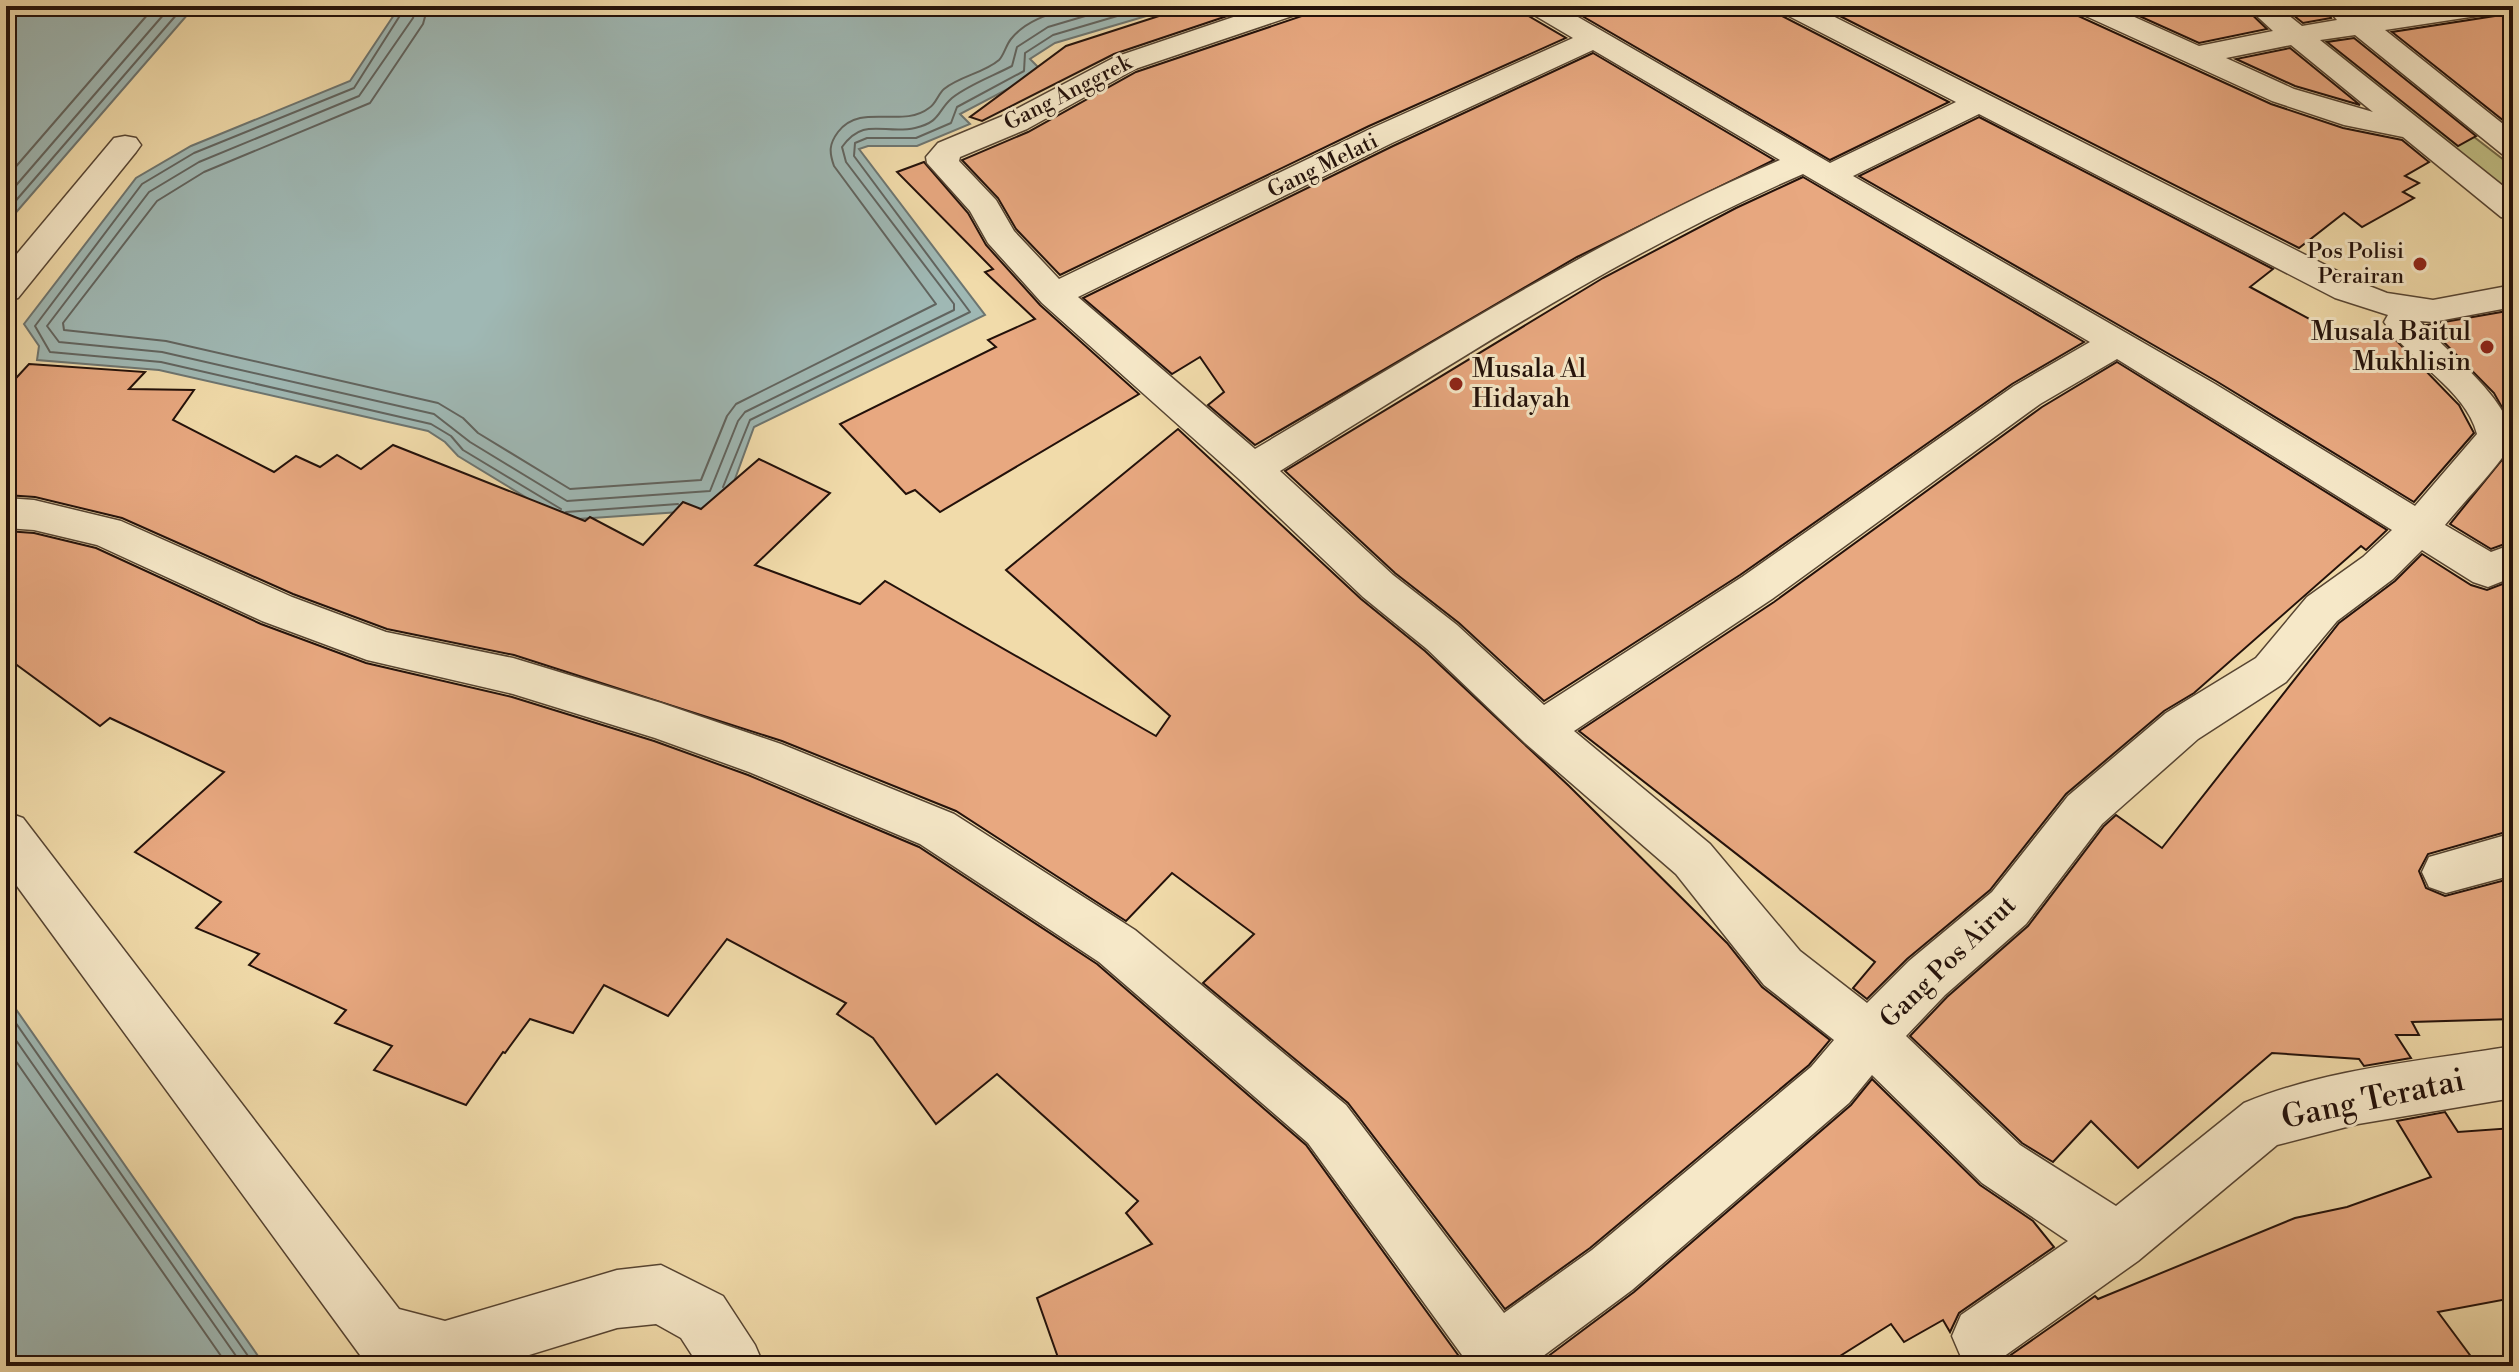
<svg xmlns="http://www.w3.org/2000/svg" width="2519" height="1372" font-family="'Libre Bodoni',serif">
	<rect width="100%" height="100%" fill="#f1dbaa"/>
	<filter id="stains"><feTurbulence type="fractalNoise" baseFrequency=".0025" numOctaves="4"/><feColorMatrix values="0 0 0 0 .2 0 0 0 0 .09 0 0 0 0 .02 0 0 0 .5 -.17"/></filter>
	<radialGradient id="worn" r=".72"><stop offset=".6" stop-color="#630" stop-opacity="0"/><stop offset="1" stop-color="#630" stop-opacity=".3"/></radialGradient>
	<polygon fill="#c0be84" stroke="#726847" stroke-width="2" points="2332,36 2360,49 2513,167 2513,201 2315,43 2321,38"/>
	<g fill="#9fb8b4" stroke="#6d7570" stroke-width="2">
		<polygon points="6,6 195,6 6,224"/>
		<polygon points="400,6 1165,6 1160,7 1160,12 1055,43 1030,59 1042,71 960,114 970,124 917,146 868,146 859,149 985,315 754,427 724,509 563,520 458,456 445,442 428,431 159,370 37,360 39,346 24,324 136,178 191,146 350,81"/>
		<polygon points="6,995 265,1366 6,1366"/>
	</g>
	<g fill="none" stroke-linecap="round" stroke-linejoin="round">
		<g stroke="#61645f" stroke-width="2">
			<polyline points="406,6 354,88 194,153 142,184 35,326 50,352 161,362 431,424 451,436 463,450 561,509"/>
			<path d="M 416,6 L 413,18 L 359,96 L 199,162 L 149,192 L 47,326 L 59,342 L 162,352 L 434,414 L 470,442 L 567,501 L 710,491 L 738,421 L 745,412 L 954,310 L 954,304 L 846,162 L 842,147 C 864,116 884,135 915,128 C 941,122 937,111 952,98 C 968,85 993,76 1012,66 L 1017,47 L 1048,27 L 1119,6"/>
			<path d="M 428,6 L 423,24 L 370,103 L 204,172 L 157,201 L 63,323 L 64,330 L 166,341 L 438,403 L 463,418 L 478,433 L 570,489 L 701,480 L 727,416 L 736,404 L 936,304 L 834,166 C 829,152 829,144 838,132 C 861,102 902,129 929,108 C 936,104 938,94 944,89 C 960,76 984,73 999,60 C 1004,55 1006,45 1011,39 C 1027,19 1053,13 1076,6"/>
			<polyline points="6,178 155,6"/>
			<polyline points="6,197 171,6"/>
			<polyline points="6,212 184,6"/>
			<polyline points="723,487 750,420 970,312 854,156 855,143 867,138 916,138 951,123 957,107 1024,71 1025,53 1053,35 1151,6"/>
			<polyline points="566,512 678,504"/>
			<polyline points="6,1009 255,1366"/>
			<polyline points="6,1026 243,1366"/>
			<polyline points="6,1047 228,1366"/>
		</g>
	</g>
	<g fill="#e8a880" stroke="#23110a" stroke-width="2">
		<polygon points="1202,6 1257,6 1114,54 982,121 970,117 1066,46 1162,15"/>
		<polygon points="1311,6 1522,6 1527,15 1566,38 1369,126 1060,275 1016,229 998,198 962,160 1028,132 1136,72 1305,15"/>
		<polygon points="1565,6 1774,6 1780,15 1949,102 1830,160"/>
		<polygon points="1820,6 2070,6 2076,15 2271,104 2343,128 2402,140 2429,162 2405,176 2419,183 2403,192 2414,198 2362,227 2344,213 2299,248"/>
		<polygon points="2117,6 2243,6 2267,29 2199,43"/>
		<polygon points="2282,6 2334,6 2329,14 2331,18 2303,23"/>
		<polygon points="2507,6 2513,6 2513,116 2504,121 2392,32 2501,15"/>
		<polygon points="2354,38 2476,136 2458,146 2327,42"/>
		<polygon points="2290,48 2360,105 2295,86 2236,59"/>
		<polygon points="1593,53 1774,160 1577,257 1255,445 1208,405 1224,392 1200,357 1172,374 1083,298 1393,146"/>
		<polygon points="1979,117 2273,269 2250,287 2352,342 2387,331 2459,405 2474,433 2414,502 2216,381 1859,176"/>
		<polygon points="924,162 968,213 986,245 1040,305 1139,394 940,512 915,490 906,494 840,424 996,347 988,340 1035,319 985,272 993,269 897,172"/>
		<polygon points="1803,177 2084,342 2012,384 1740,575 1544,701 1459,623 1395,573 1285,471 1603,278 1736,208"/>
		<polygon points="2513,310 2513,427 2494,393 2427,325"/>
		<polygon points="2117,362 2387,530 2366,550 2361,546 2194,693 2164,711 2066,794 1990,890 1907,959 1867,999 1853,988 1875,962 1579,731 1774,602 2042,407"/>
		<polygon points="29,364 145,372 129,389 194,390 173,420 274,472 296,456 320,467 337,455 361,469 393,445 585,521 590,517 643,545 683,502 701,509 759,459 830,493 755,565 860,604 885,581 1156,736 1170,716 1006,570 1178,429 1361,599 1425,651 1569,786 1727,943 1762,987 1830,1040 1809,1065 1590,1248 1505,1309 1348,1103 1203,983 1254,934 1172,873 1126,921 956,811 782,741 514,655 387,629 293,594 122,518 35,497 6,495 6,389"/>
		<polygon points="2513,446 2513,541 2491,549 2450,524"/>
		<polygon points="6,531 34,533 96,548 261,624 366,663 512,697 654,741 748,775 919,847 1097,964 1306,1145 1466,1366 1061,1366 1037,1298 1152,1244 1126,1213 1138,1201 997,1074 936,1124 873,1038 837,1014 846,1003 727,939 668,1016 604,985 573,1033 530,1019 505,1053 503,1052 466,1105 374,1070 392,1046 335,1023 346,1010 249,965 259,954 196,928 221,902 135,852 224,772 110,718 100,726 6,657"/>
		<polygon points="2422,554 2471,585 2487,590 2513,580 2513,830 2428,854 2419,871 2426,888 2445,896 2513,878 2513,1019 2412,1022 2419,1035 2396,1035 2411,1058 2364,1066 2359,1059 2272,1053 2138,1168 2091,1121 2053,1162 2022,1143 1910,1036 1947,997 2028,926 2104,826 2116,815 2162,848 2339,623 2395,581"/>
		<polygon points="1872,1079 1980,1185 2033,1221 2054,1247 1959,1313 1950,1332 1943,1320 1904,1342 1891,1324 1824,1366 1540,1366 1539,1363 1634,1292 1851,1105"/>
		<polygon points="2445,1112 2458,1132 2513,1128 2513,1298 2438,1312 2478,1366 1990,1366 2005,1359 2095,1296 2098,1299 2295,1218 2347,1207 2431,1177 2397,1121"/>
	</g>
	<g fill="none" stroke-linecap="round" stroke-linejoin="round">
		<g stroke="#564432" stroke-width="3">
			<g id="minor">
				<path d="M 1266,6 L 1308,6 L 1304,12 L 1135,69 L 1027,129 L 960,157 L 959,161 L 996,200 L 1014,231 L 1059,279 L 1370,129 L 1573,38 L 1529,12 L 1525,6 L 1559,6 L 1830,163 L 1956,102 L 1781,12 L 1777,6 L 1813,6 L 2359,282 L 2387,293 L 2433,300 L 2513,285 L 2513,307 L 2433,322 L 2420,321 C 2441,348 2519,405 2511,444 C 2501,464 2461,505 2445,525 L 2491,552 L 2513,544 L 2513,577 L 2488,587 L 2473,582 L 2422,550 L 2393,579 L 2337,621 L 2286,682 L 2198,739 L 2102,824 L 2026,924 L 1945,995 L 1906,1036 L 2020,1145 L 2116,1206 L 2244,1103 C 2328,1068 2424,1061 2513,1046 L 2513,1098 L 2358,1124 L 2277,1145 L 2138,1261 L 2003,1357 L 1982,1366 L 1961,1357 L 1952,1336 L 1961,1315 L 2068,1241 L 1982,1183 L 1872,1075 L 1849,1103 L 1632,1290 L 1535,1362 L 1537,1366 L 1470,1366 L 1308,1143 L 1099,962 L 920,844 L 749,772 L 655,738 L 513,694 L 367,660 L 262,621 L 97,545 L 34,530 L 6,528 L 6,498 L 34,500 L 121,521 L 292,597 L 386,632 L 513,658 L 661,703 L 781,744 L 954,814 L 1135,930 L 1346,1105 L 1504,1313 L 1592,1250 L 1811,1067 L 1834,1040 L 1764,985 L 1676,874 L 1525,743 L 1427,649 L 1363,597 L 1239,479 L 1042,303 L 988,243 L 970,211 L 927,163 L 926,157 L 938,143 L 1005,115 L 1115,57 ZM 1593,50 L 1780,160 C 1596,239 1427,347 1255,449 L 1078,297 L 1392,143 ZM 1979,114 L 2335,298 L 2388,315 L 2384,322 C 2409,362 2466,389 2477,434 L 2415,506 L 2215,384 L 1853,176 ZM 1803,174 L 2090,342 L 2014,386 L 1742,577 L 1544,705 L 1457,625 L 1393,575 L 1280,471 C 1451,365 1618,254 1803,174 ZM 2117,359 L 2392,530 L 2363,557 L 2307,597 L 2256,658 L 2166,713 L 2068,796 L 1992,892 L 1909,961 L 1867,1003 L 1800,951 L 1710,844 L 1574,731 L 1772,599 L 2040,404 Z"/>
				<path d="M 2073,6 L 2110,6 L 2199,46 L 2273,31 L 2246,6 L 2277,6 L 2302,26 L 2337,20 L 2332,14 L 2336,8 C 2349,5 2356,8 2366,16 L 2433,6 L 2504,6 L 2500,12 L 2490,14 L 2385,30 L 2513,132 L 2513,156 L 2502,154 L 2355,35 L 2320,40 L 2513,194 L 2513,220 L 2501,217 L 2403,137 L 2344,125 L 2272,101 L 2077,12 ZM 2291,45 L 2373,112 L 2294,89 L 2226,58 Z"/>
				<polygon points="125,136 136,138 141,145 136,152 18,298 6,301 6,267 114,138"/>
				<polygon points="6,812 23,818 399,1309 445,1321 617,1270 661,1265 723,1296 755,1345 764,1366 699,1366 681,1338 656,1324 617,1328 493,1366 390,1366 360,1355 6,871"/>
				<polygon points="2513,833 2513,875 2446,893 2429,887 2422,872 2429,857"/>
			</g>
		</g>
		<use href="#minor" fill="#f6e8c8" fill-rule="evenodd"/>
	</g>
	<g fill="#8f2418" stroke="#f6e8c8" stroke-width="3">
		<circle cx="2420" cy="264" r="8"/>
		<circle cx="2487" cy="347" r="8"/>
		<circle cx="1456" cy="384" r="8"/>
	</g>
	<g text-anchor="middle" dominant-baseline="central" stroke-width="6" stroke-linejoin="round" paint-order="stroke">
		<g font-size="22" fill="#23110a" stroke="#f6e8c8">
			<text transform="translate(1068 93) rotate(-27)">Gang Anggrek</text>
			<text transform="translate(1323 166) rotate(-26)">Gang Melati</text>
		</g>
		<g font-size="22" fill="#23110a" stroke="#f6e8c8" text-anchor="end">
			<text x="2404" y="251">Pos Polisi<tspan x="2404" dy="25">Perairan</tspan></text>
		</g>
		<g font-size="26" fill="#23110a" stroke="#f6e8c8" text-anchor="end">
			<text x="2471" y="332">Musala Baitul<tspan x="2471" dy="30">Mukhlisin</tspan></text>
			<text x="1472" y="369" text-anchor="start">Musala Al<tspan x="1472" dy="30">Hidayah</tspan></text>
		</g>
		<g font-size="26" fill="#23110a" stroke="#f6e8c8">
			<text transform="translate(1948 962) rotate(-44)">Gang Pos Airut</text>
		</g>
		<g font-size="32" fill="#23110a" stroke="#f6e8c8">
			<text transform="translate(2373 1099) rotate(-12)">Gang Teratai</text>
		</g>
	</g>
	<rect width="2519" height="1372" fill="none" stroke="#f1dbaa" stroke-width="32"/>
	<rect x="8" y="8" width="2503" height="1356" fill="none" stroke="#23110a" stroke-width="4"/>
	<rect x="16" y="16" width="2487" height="1340" fill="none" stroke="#23110a" stroke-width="2"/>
	<rect width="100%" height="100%" filter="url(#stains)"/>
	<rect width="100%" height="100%" fill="url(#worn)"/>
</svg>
